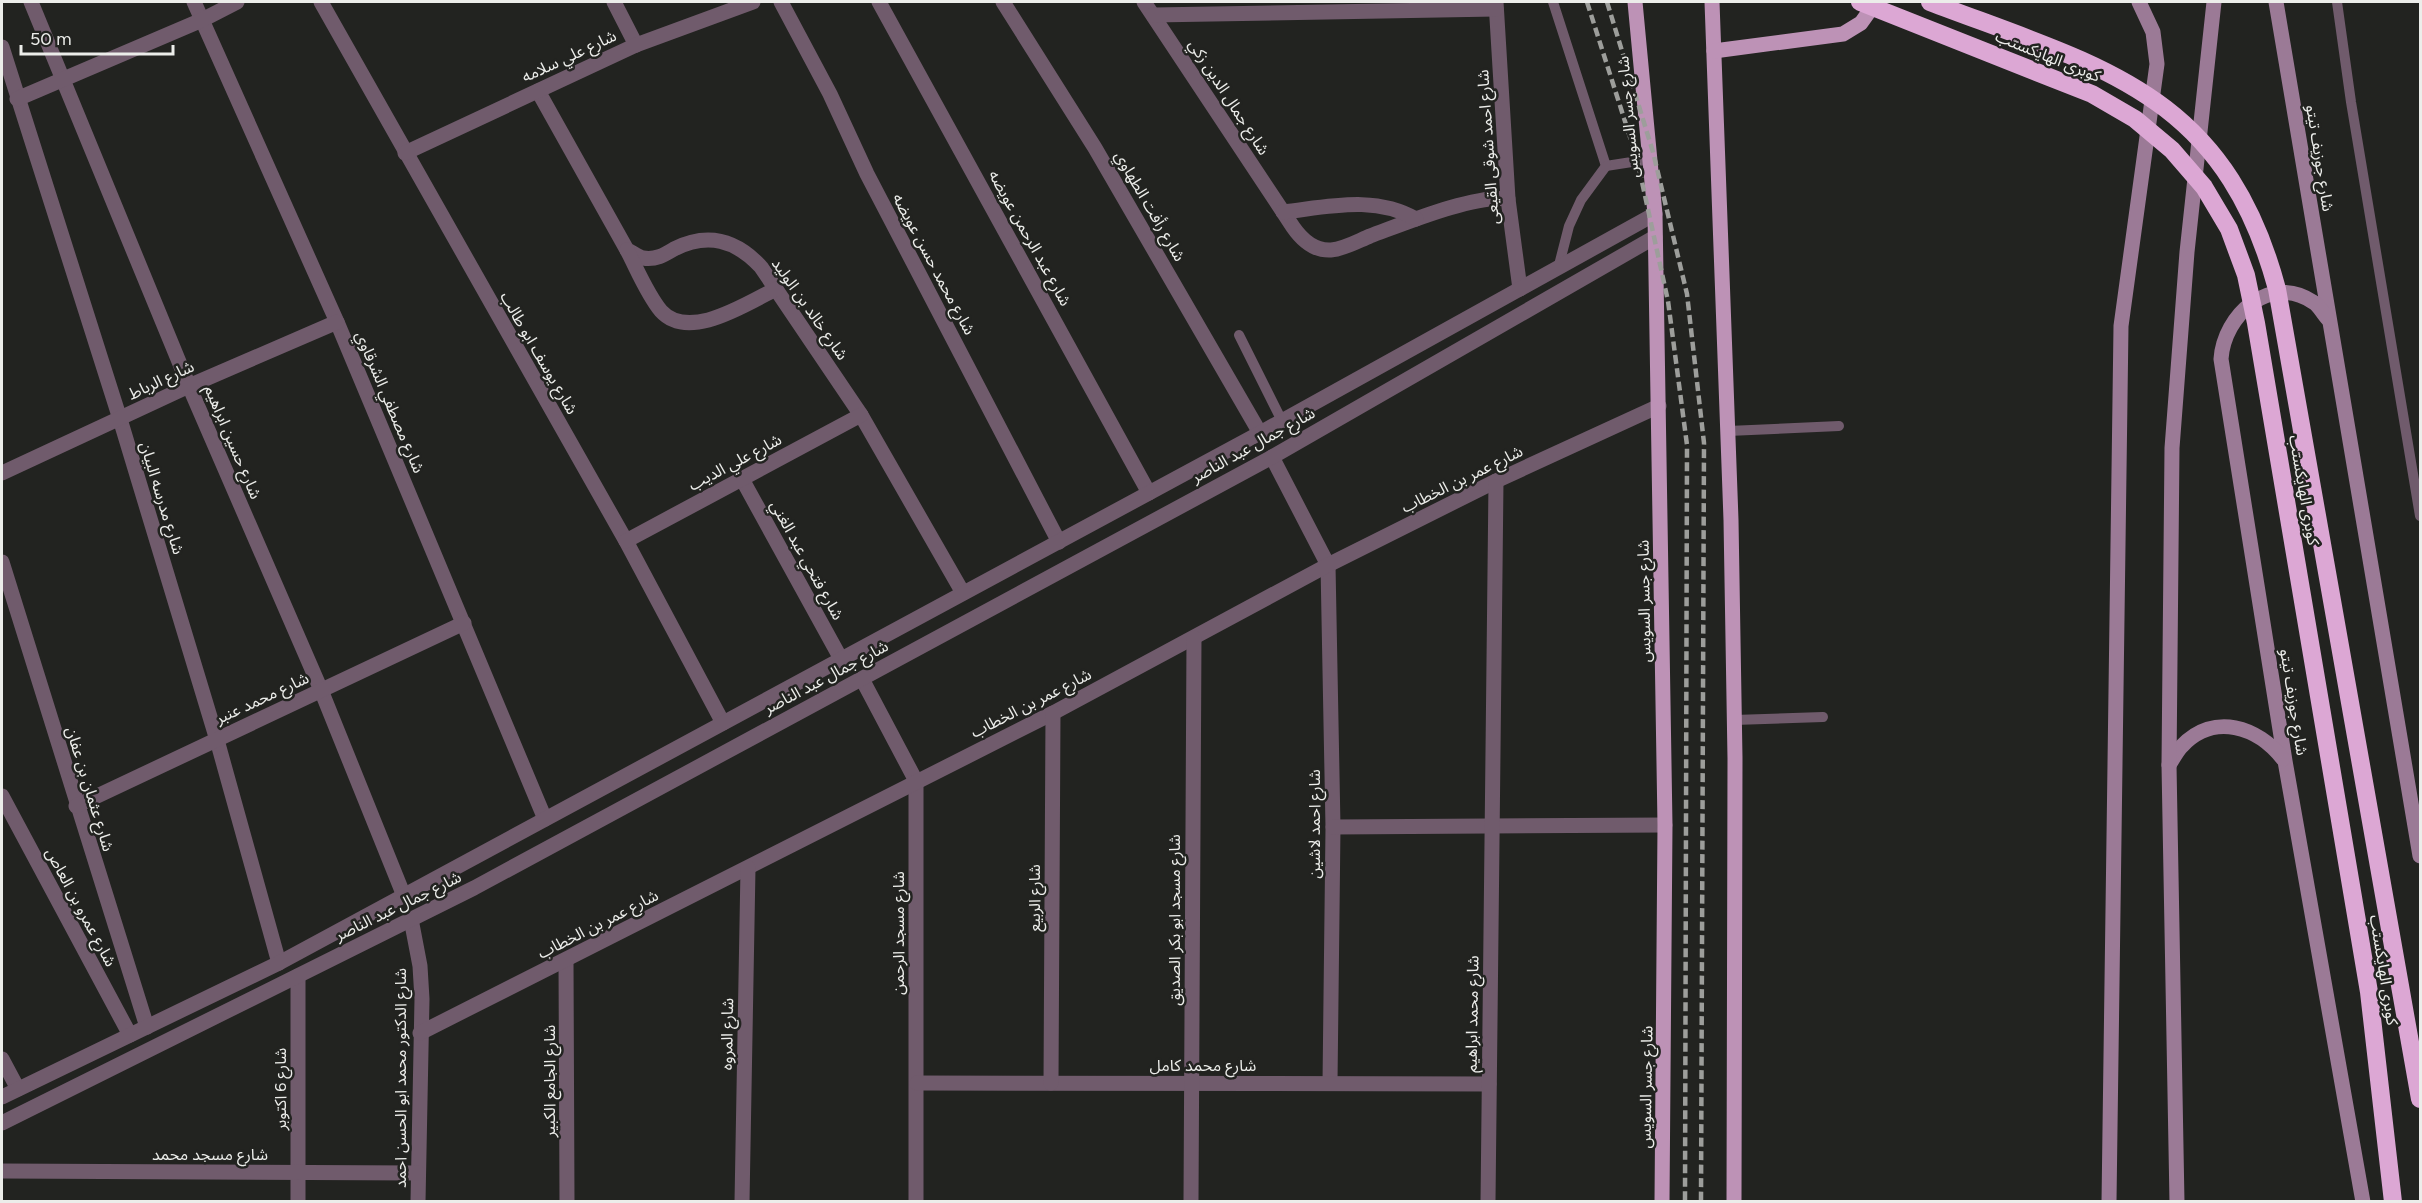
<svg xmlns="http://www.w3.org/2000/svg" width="2422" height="1203" font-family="Figtree,'Noto Sans Arabic',sans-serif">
	<rect width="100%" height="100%" fill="#222320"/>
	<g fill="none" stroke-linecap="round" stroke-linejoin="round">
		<g stroke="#705b6c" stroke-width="10">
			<polyline points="1553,2 1606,166 1651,159"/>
			<polyline points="2337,2 2351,102 2420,516"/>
			<polyline points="1558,269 1569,226 1581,200 1606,166"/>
			<polyline points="1239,335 1282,421"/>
			<polyline points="1728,431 1839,426"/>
			<polyline points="1734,720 1823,717"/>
		</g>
		<g stroke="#705b6c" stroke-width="15">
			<polyline points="31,2 189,386 321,690 404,896"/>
			<polyline points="194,2 337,322 545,819"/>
			<polyline points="321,2 626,541 723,723"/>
			<polyline points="614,2 636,45"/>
			<polyline points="781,2 830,94 867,174 1059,542"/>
			<polyline points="879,2 1149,493"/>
			<polyline points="1003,2 1095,148 1260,433"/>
			<path d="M 1144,2 L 1293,227 C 1302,240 1314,251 1331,250 C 1344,249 1358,241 1370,236 C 1403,224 1475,194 1508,199"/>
			<polyline points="1496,2 1508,199 1520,289"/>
			<polyline points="1153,15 1496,9"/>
			<polyline points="2,47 120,419 217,740 279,963"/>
			<path d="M 538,91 L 627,250 C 632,252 638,257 643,258 C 656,260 664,255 674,249 C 708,232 736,240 761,267 L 861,415 L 963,593"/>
			<polyline points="17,99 202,20 237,2"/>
			<polyline points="405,153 636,45 753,2"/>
			<path d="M 1283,212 C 1328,207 1375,195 1416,219"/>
			<path d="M 627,250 C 637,269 647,294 661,311 C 689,342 747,303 776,289"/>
			<polyline points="1272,457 1328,565 1333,827 1330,1083"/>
			<polyline points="2,473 189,386 337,322"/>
			<polyline points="742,479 841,659"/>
			<polyline points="626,541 861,415"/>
			<polyline points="2,562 147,1027"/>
			<polyline points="862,679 916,781 916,1202"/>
			<polyline points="2,796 130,1035"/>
			<polyline points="76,806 464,623"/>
			<polyline points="1333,827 1665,825"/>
			<polyline points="411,919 420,966 422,999 418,1202"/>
			<polyline points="566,960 567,1202"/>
			<polyline points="298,976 298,1202"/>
			<polyline points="420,1033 1053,713 1328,565 1496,481 1659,406"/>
			<polyline points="2,1059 18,1089"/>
			<polyline points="917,1083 1489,1084"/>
			<polyline points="1051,1083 1053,713"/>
			<polyline points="2,1097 279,963 1260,433 1655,214"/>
			<polyline points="2,1123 474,888 1272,457 1655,237"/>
			<polyline points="2,1171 418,1173"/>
			<polyline points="742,1202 748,868"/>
			<polyline points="1191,1202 1194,638"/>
			<polyline points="1488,1202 1496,481"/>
		</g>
		<g stroke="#9b7a96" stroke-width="15">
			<polyline points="2276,2 2420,856"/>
			<path d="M 2328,319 C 2323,314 2319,305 2313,302 C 2270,273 2224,315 2221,359 L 2285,761 L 2363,1202"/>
			<path d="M 2169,765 C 2173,759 2177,751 2182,746 C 2214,712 2258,727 2283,759"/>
			<polyline points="2109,1202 2121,326 2157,64 2153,32 2139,2"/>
			<polyline points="2177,1202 2169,765 2172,448 2187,252 2214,2"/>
		</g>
		<g stroke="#bd92b6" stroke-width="15">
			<polyline points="1635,2 1655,214 1665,825 1662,1202"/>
			<polyline points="1712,2 1731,520 1735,758 1734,1202"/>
			<polyline points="1714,51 1843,34 1861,23 1876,2"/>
		</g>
		<g stroke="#dca7d4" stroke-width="18">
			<polyline points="1860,2 2092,94 2135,119 2172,150 2204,187 2229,229 2246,275 2256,323 2369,992 2393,1202"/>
			<path d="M 1930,2 C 2101,67 2224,92 2277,289 L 2420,1099"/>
		</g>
		<g stroke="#9d9e9b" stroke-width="4.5" stroke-dasharray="9 4.5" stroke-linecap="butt">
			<polyline points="1587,2 1637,159 1668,301 1687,445 1685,1202"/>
			<polyline points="1607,2 1653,152 1687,294 1704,443 1701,1202"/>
		</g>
	</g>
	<g text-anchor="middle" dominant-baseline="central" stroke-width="5" stroke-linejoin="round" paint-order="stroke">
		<g font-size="16" fill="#ecedea" stroke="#222320">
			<text transform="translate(569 56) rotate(-25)">شارع علي سلامه</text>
			<text transform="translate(2048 56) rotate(22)">كوبرى الهايكستب</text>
			<text transform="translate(1229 97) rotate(57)">شارع جمال الدين زكي</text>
			<text transform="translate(1628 117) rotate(-95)">شارع جسر السويس</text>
			<text transform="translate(1488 147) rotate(-94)">شارع احمد شوقى القيعى</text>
			<text transform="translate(2320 158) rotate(81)">شارع جوزيف تيتو</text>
			<text transform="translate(1150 206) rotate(60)">شارع رأفت الطهاوي</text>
			<text transform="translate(1030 238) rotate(61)">شارع عبد الرحمن عويضه</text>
			<text transform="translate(934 264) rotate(62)">شارع محمد حسن عويضه</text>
			<text transform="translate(810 309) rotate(55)">شارع خالد بن الوليد</text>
			<text transform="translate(539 353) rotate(60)">شارع يوسف ابو طالب</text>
			<text transform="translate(161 380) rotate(-25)">شارع الرباط</text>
			<text transform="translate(390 402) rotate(67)">شارع مصطفي الشرقاوي</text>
			<text transform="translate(233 442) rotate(67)">شارع حسين ابراهيم</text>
			<text transform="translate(1253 445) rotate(-29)">شارع جمال عبد الناصر</text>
			<text transform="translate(735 462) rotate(-28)">شارع علي الديب</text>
			<text transform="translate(1462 479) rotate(-26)">شارع عمر بن الخطاب</text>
			<text transform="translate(2304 490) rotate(80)">كوبرى الهايكستب</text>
			<text transform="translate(162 498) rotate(73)">شارع مدرسه البيان</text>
			<text transform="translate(807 560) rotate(61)">شارع فتحي عبد الغني</text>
			<text transform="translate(1644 601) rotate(-91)">شارع جسر السويس</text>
			<text transform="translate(826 677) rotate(-28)">شارع جمال عبد الناصر</text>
			<text transform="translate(262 698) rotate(-25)">شارع محمد عنبر</text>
			<text transform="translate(2294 702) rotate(81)">شارع جوزيف تيتو</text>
			<text transform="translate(1031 703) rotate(-27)">شارع عمر بن الخطاب</text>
			<text transform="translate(90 789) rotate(73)">شارع عثمان بن عفان</text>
			<text transform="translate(1314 824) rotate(-90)">شارع احمد لاشين</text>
			<text transform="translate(1034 898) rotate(-90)">شارع الربيع</text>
			<text transform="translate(398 906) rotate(-26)">شارع جمال عبد الناصر</text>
			<text transform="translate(81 907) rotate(62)">شارع عمرو بن العاص</text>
			<text transform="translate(1174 920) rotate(-90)">شارع مسجد ابو بكر الصديق</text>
			<text transform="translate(598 924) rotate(-27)">شارع عمر بن الخطاب</text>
			<text transform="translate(898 933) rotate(-90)">شارع مسجد الرحمن</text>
			<text transform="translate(2384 970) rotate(81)">كوبرى الهايكستب</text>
			<text transform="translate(1472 1014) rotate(-89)">شارع محمد ابراهيم</text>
			<text transform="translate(727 1034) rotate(-89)">شارع المروه</text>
			<text x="1203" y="1065">شارع محمد كامل</text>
			<text transform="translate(400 1078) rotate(-90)">شارع الدكتور محمد ابو الحسن احمد</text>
			<text transform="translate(549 1081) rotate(-90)">شارع الجامع الكبير</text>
			<text transform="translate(1646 1087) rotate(-89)">شارع جسر السويس</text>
			<text transform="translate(280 1089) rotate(-90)">شارع 6 اكتوبر</text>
			<text x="210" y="1154">شارع مسجد محمد</text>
		</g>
	</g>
	<rect width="2422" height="1203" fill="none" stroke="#ecedea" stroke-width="6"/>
	<path d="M21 45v9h152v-9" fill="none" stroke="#ecedea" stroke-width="3"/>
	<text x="30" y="45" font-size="18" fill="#ecedea" stroke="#222320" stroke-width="4.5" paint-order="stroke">50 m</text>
</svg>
